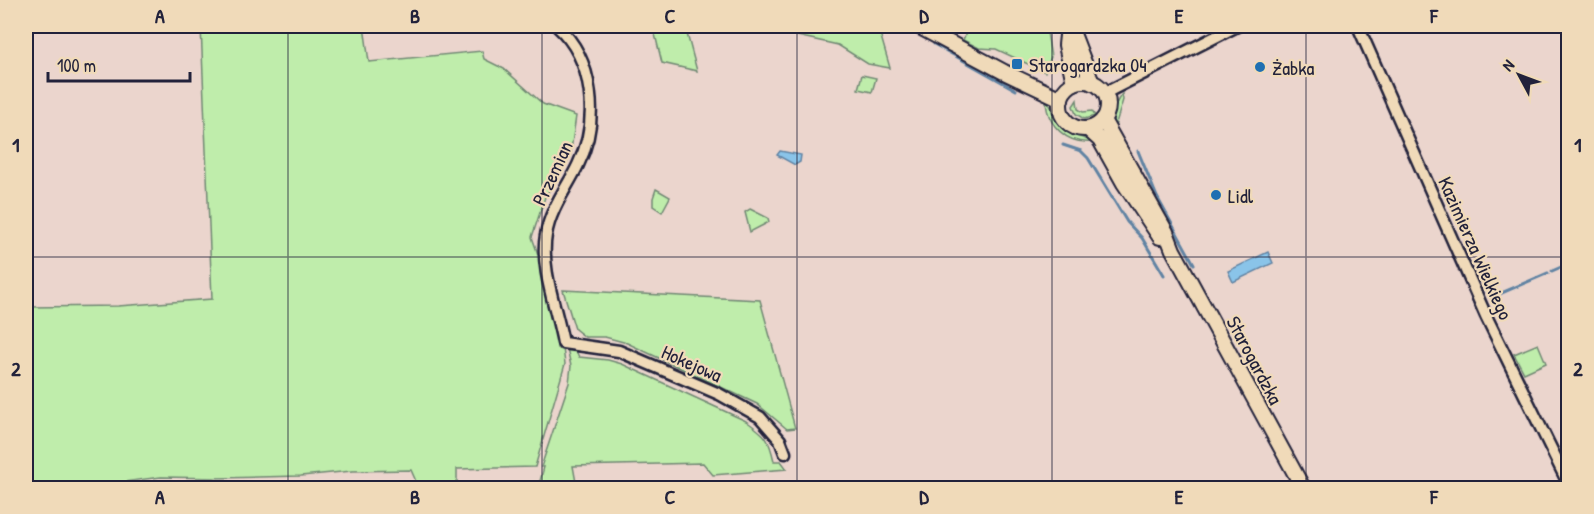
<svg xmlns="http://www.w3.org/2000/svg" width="1594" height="514" font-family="'Patrick Hand',sans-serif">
	<rect width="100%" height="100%" fill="#ebd5cd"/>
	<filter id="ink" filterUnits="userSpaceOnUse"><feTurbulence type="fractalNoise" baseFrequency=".0167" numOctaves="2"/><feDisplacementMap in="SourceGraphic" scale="12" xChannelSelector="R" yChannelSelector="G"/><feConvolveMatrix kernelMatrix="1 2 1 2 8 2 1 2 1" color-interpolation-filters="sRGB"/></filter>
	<g filter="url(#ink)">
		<g fill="#bfedab" stroke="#708873" stroke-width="1.5">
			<polygon points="201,26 364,26 369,62 482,51 484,59 504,69 543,104 576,116 570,157 545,197 532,237 542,266 556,330 557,348 563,348 565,364 535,467 457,469 457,488 419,488 411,470 352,471 301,476 219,478 161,477 79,488 26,488 26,224 27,224 31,307 118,306 212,299"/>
			<polygon points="653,26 685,26 697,71 662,63"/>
			<polygon points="790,26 878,26 890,68 868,64 838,45 793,35 789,30"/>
			<polygon points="969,26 1046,26 1051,57 1045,72 996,49 979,48 963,40"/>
			<polygon points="862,75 876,78 872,92 858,89"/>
			<path d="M 1122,94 L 1123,100 L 1114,130 C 1111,118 1114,104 1122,94 Z"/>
			<polygon points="1077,100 1078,109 1083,112 1092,111 1095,116 1084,119 1076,114 1073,106"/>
			<path d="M 1046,101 C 1054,107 1053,115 1058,123 C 1066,137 1080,135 1093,142 C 1067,145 1047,125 1046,101 Z"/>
			<polygon points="656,189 670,197 662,212 653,206 653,198"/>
			<polygon points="750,209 768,218 769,222 750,232 745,212"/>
			<polygon points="563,290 760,300 795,428 787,429 757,404 627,343 605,337 585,337 575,329"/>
			<polygon points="1538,344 1546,363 1524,373 1514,354"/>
			<path d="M 567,348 L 575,349 L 579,357 L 608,360 L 622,364 L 746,421 C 766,435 769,438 774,461 L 781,461 L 787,469 L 713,475 L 703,463 L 573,466 L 577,488 L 538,488 L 544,467 L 541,467 L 569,383 L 571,366 Z"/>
		</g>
		<g fill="#8ac4e9" stroke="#6083a3" stroke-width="1.5">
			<polygon points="780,151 801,155 800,162 795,165 777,155"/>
			<polygon points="1268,252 1273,263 1233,282 1228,271"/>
		</g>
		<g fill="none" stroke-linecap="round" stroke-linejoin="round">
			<g stroke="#6083a3" stroke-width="3">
				<polyline points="934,44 1016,90"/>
				<polyline points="1063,145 1081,151 1088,158 1127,222 1142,238 1164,275"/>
				<polyline points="1138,151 1157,197 1194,264"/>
				<polyline points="1552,271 1568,264"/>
				<polyline points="1497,295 1548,273"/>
			</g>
			<g stroke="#22223b" stroke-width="15">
				<g id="street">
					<path d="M 557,26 C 594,59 600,121 578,165 C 567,188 550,209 546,235 C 540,268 557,310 563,343 L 619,351 L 719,394 L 760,417 L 780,440 L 785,453"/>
					<polyline points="1358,26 1486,316 1568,483"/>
					<polyline points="1105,93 1237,26"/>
				</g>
			</g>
			<g stroke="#22223b" stroke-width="18">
				<g id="secondary">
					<polyline points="918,26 1004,72 1061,99"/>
					<polyline points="1068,26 1066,45 1074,83"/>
					<polyline points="1070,26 1092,83"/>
					<circle cx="1084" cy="105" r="24"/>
					<polyline points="1103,120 1166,232 1173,250 1303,488"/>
					<polyline points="1088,129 1100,140 1124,183 1160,237"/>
				</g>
			</g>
			<use href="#street" stroke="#f0dab9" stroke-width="10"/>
			<use href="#secondary" stroke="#f0dab9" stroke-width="14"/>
		</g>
	</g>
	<path fill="none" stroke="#22223b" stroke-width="1.5" stroke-opacity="0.55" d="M 288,26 L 288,488M 542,26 L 542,488M 797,26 L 797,488M 1052,26 L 1052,488M 1306,26 L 1306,488M 26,257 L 1568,257"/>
	<g fill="#1f6fb2" stroke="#f0dab9" stroke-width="2">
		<rect x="1011" y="58" width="12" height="12" rx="3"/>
		<circle cx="1260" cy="67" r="6"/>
		<circle cx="1216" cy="195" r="6"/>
	</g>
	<g text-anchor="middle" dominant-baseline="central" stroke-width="4.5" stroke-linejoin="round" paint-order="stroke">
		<g font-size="20" fill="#22223b" stroke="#f0dab9" text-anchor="start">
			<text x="1029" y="64">Starogardzka 04</text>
			<text x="1272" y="67">Żabka</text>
			<text x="1228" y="195">Lidl</text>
		</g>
		<g font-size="20" fill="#22223b" stroke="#f0dab9">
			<text transform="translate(552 173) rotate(-65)">Przemian</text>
			<text transform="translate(1476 248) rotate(66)">Kazimierza Wielkiego</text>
			<text transform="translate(1255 360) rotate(62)">Starogardzka</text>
			<text transform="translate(692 363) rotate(24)">Hokejowa</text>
		</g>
	</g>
	<rect width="1594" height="514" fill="none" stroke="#f0dab9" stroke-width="66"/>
	<g transform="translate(1519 75) rotate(311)" stroke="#f0dab9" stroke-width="4.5" paint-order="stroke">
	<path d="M0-4.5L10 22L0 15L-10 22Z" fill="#22223b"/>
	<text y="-9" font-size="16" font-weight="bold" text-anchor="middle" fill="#22223b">N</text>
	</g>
	<path d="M48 72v9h142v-9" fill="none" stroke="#22223b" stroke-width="3"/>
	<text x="57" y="72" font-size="18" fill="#22223b" stroke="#f0dab9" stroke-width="4.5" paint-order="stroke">100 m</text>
	<rect x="33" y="33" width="1528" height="448" fill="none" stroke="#22223b" stroke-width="2"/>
	<g font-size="20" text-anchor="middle" font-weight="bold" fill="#22223b">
		<text x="160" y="23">A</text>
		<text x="415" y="23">B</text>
		<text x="670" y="23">C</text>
		<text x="924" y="23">D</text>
		<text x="1179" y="23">E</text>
		<text x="1434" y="23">F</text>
		<text x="16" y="152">1</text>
		<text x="1578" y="152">1</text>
		<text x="16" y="376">2</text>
		<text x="1578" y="376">2</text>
		<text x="160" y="504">A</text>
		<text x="415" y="504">B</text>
		<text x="670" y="504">C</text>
		<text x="924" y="504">D</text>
		<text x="1179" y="504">E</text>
		<text x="1434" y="504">F</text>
	</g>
</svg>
